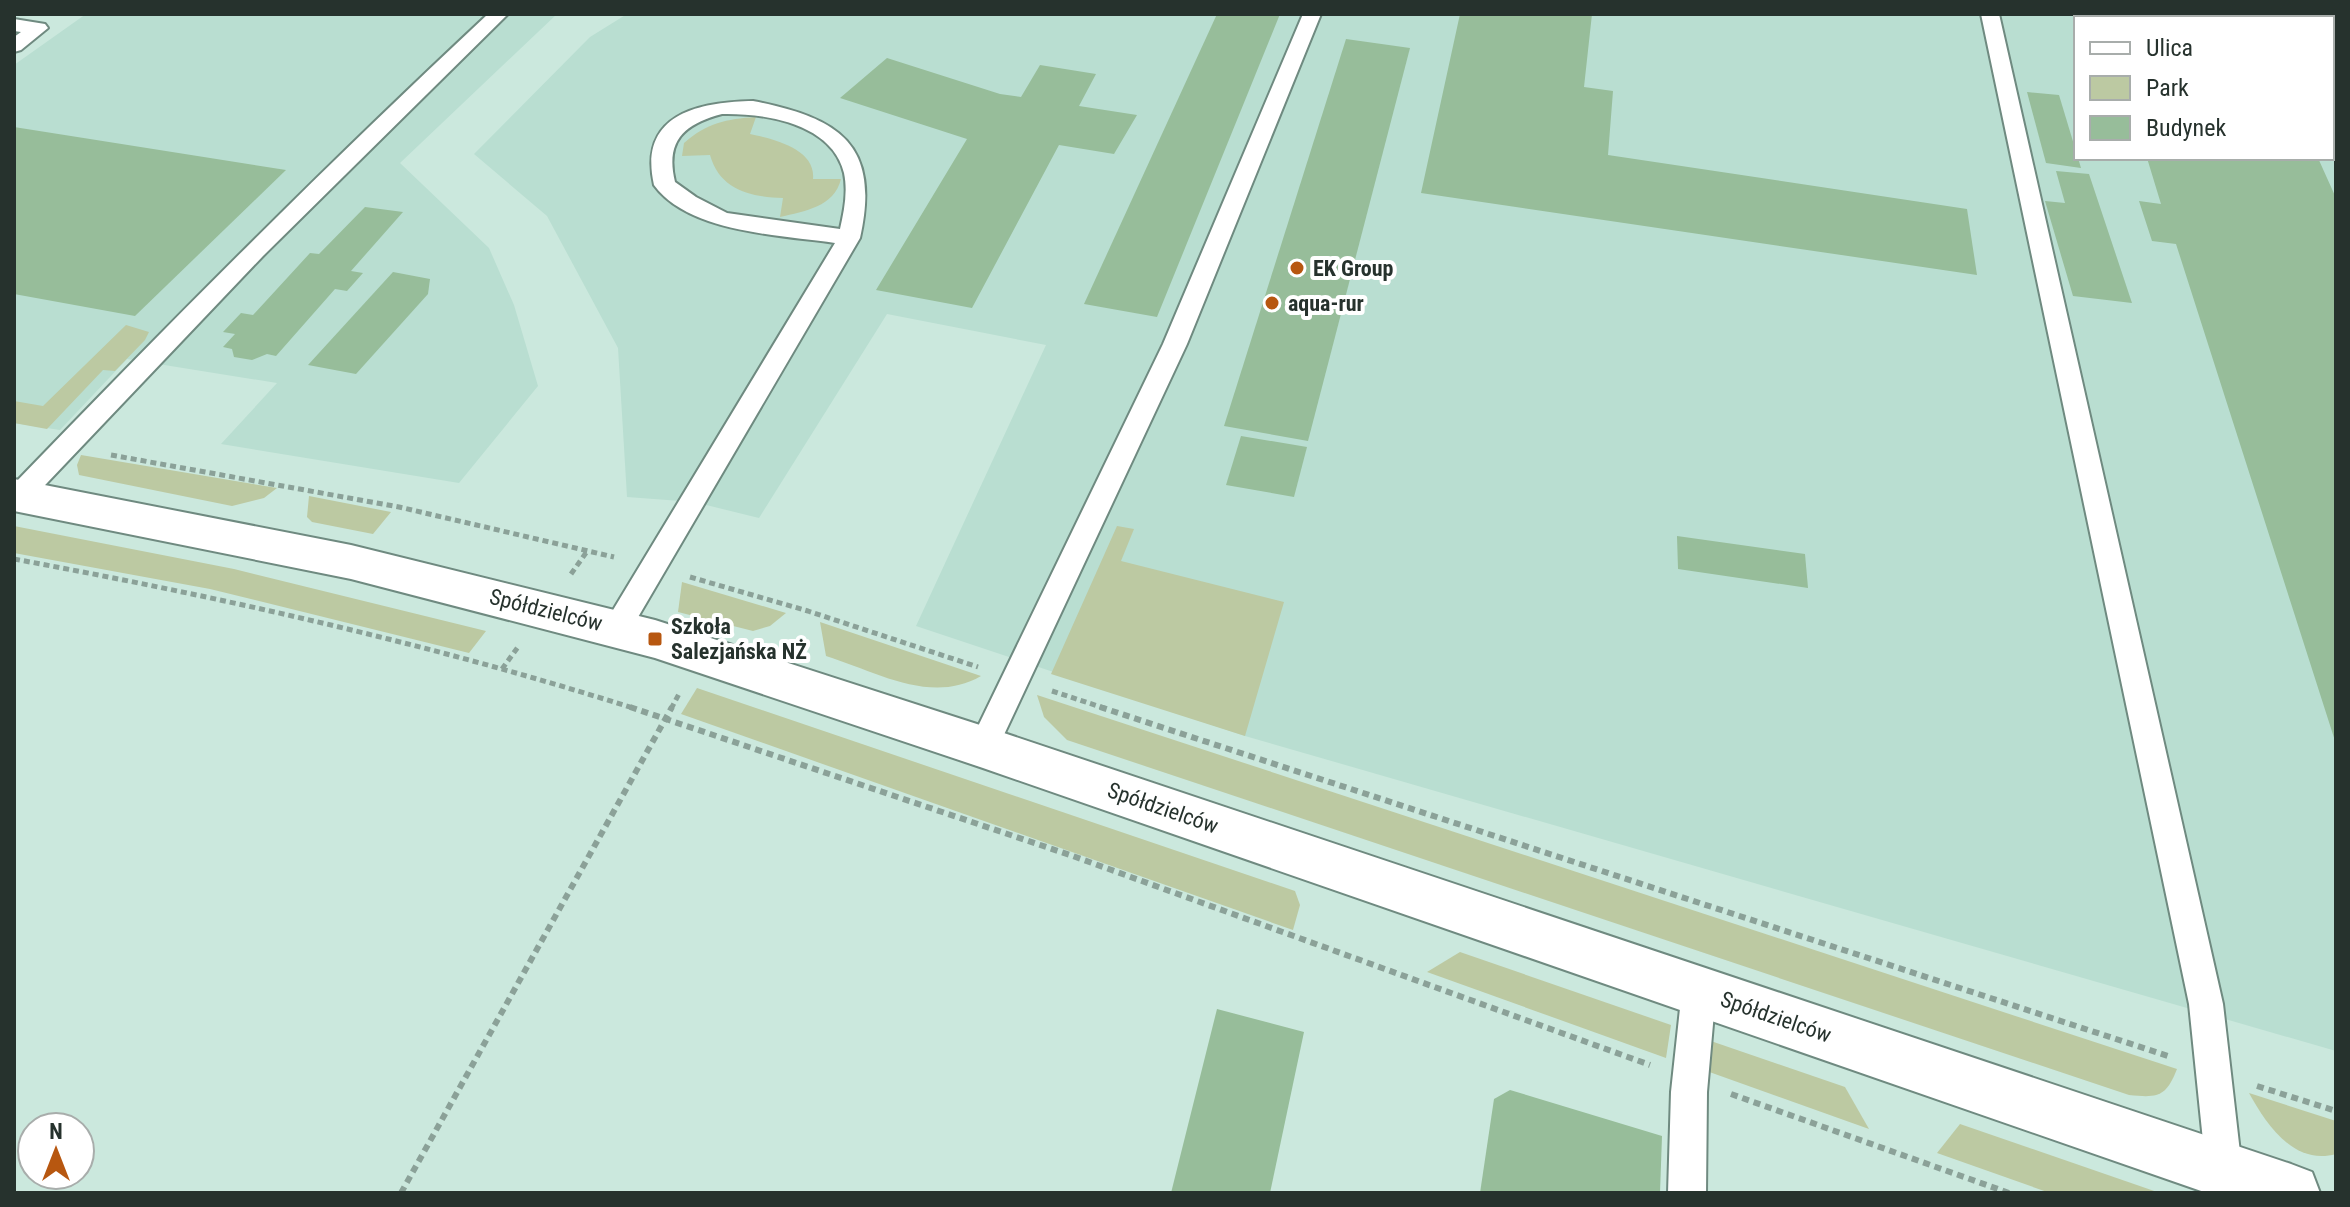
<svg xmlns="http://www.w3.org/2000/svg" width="2350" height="1207" font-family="'Roboto Condensed',sans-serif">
	<rect width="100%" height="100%" fill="#cbe8dd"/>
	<g fill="#b9ded1" fill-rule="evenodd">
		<polygon points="86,14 557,14 400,163 489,248 514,305 538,386 459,483 221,444 277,383 127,359 60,430 14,423 14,65"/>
		<path d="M 627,14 L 2336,14 L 2336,1051 L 1245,736 L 916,626 L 1046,345 L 887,314 L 759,518 L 694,502 L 627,497 L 618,348 L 547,216 L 474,154 L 590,37 ZM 2076,18 L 2332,18 L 2332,158 L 2076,158 Z"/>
	</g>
	<g fill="#bcc9a2">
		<path d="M 756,117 L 750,134 C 774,139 816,149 813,179 L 841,179 C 834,207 805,211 780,217 L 783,198 C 750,197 720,190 710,155 L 682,156 L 684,143 C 707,123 726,119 756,117 Z"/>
		<polygon points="126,325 149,332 145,340 115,371 103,370 47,429 14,423 14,401 43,406"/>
		<polygon points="81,455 277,488 264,498 232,506 79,475 77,465"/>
		<polygon points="309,496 391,512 373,534 312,522 307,517"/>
		<polygon points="14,526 234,569 486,631 469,653 210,589 14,553"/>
		<polygon points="1117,526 1134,529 1121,561 1284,602 1245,736 1051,674"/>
		<polygon points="682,582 786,613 770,626 753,631 678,612"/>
		<path d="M 820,622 L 981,676 C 931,705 877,672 826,656 Z"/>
		<polygon points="697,688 1295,891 1300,905 1293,930 681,714"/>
		<path d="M 1037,695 L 2177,1069 C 2166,1097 2158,1098 2129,1095 L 1067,740 L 1044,717 Z"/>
		<polygon points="1460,952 1671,1025 1666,1058 1427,972"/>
		<polygon points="1705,1039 1845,1087 1869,1129 1701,1069"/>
		<path d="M 2249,1093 L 2336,1121 L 2336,1154 C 2294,1166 2266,1124 2249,1093 Z"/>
		<polygon points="1960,1124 2160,1193 2050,1193 1937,1153"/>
	</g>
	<g fill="#97bd9a">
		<polygon points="1217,14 1280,14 1157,317 1084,304"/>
		<polygon points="1460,14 1592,14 1584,87 1613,91 1608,155 1967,209 1977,275 1421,193"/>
		<polygon points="2101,14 2300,14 2317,16 2102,18"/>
		<polygon points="2332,18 2336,18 2336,66 2332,65"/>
		<polygon points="1346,39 1410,48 1308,441 1224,426"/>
		<polygon points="887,58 1000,94 1021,97 1040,65 1096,74 1079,106 1137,115 1114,154 1059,145 972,308 876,290 967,139 840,98"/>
		<polygon points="2027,92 2059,95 2081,168 2046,163"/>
		<polygon points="14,127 286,170 135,316 14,294"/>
		<polygon points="2147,158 2318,158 2336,198 2336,744 2176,244 2152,241 2139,201 2161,204"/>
		<polygon points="2056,171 2089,174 2132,303 2073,296 2045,201 2065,203"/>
		<polygon points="365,207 403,212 351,271 363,273 347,291 335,289 276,356 267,354 252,360 234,357 232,349 223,347 235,334 223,332 241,313 253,315 310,253 319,254"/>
		<polygon points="393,272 430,279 428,294 356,374 308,365"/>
		<polygon points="1241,436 1307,447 1294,497 1226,485"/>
		<polygon points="1677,536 1805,554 1808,588 1678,569"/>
		<polygon points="1217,1009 1304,1032 1270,1193 1171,1193"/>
		<polygon points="1510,1090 1662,1136 1660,1193 1480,1193 1494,1099"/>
	</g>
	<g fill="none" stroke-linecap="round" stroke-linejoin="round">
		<g stroke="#6f8a80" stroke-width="4">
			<g id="lane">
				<path d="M 488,14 L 508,14 L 263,256 L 28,503 L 14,504 L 14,484 C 168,324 325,166 488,14 Z"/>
				<polygon points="1303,14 1321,14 1187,344 994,756 983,760 972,756 968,747 1163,344"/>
				<polygon points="1981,14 1999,14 2223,1004 2242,1170 2237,1183 2224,1188 2211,1183 2206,1170 2189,1004"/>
				<polygon points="14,19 45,24 48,28 21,50 14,52 14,37 21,32 14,31"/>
				<path d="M 753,101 C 839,118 881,144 860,238 L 627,636 L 617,640 L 607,636 L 603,628 L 607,620 L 835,243 C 781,235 689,233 654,185 C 638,115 697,102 753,101 ZM 722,114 C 764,113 832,123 844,173 C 848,192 844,211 840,229 L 727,213 L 696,197 L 675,182 C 665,141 684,124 722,114 Z"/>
				<polygon points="1699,973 1711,978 1716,990 1707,1092 1706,1193 1668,1193 1671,1092 1682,990 1687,978"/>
			</g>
		</g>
		<g stroke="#6f8a80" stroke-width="4">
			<polygon id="secondary" points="14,479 351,545 655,620 983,726 2291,1164 2312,1172 2320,1193 2207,1193 983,768 655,658 351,579 14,511"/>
		</g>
		<g stroke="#8ba198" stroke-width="5" stroke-dasharray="6 4" stroke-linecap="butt">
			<polyline points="111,455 399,507 614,557"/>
			<path d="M 14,559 C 225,598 432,644 636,709"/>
			<polyline points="571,574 588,550"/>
			<polyline points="690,577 808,611 978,667"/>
			<polyline points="502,669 518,647"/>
			<polyline points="1052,691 1107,709"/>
			<polyline points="671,709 680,692"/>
		</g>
		<g stroke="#8ba198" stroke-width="6" stroke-dasharray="7 5" stroke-linecap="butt">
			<polyline points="630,707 1070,855 1650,1065"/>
			<polyline points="1100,707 2168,1056"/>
			<polyline points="2257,1086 2336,1111"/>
			<polyline points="1731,1094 2009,1193"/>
			<polyline points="401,1193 672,707"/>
		</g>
		<use href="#lane" fill="#fff" fill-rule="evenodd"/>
		<use href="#secondary" fill="#fff" fill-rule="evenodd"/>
	</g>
	<g fill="#b75710" stroke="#fff" stroke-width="3">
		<circle cx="1297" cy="268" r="8"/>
		<circle cx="1272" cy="303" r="8"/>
		<rect x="647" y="631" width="16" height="16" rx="4"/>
	</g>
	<g text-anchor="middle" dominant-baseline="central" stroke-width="8" stroke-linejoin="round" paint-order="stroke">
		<g font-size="22" font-weight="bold" fill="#26322d" stroke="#fff" text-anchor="start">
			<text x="1313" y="268">EK Group</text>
			<text x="1288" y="303">aqua-rur</text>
			<text x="671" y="626">Szkoła<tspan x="671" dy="25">Salezjańska NŻ</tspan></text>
		</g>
		<g font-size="22" fill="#26322d" stroke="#fff">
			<text transform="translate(546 610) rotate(14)">Spółdzielców</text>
			<text transform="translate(1163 808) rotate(19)">Spółdzielców</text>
			<text transform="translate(1776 1017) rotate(19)">Spółdzielców</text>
		</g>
	</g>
	<rect width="2350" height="1207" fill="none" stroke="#26322d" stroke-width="32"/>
	<rect x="2074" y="16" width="260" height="144" fill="#ffffff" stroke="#a8adab" stroke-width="2"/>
	<rect x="2090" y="42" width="40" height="12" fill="#ffffff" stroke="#a8adab" stroke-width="2"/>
	<text x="2146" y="56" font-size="24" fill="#26322d">Ulica</text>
	<rect x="2090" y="76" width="40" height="24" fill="#bcc9a2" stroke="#a8adab" stroke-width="2"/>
	<text x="2146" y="96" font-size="24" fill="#26322d">Park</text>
	<rect x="2090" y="116" width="40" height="24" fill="#97bd9a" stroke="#a8adab" stroke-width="2"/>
	<text x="2146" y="136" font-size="24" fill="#26322d">Budynek</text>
	<g transform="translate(56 1151)"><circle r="38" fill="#ffffff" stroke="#a8adab" stroke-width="2"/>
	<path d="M0-6L14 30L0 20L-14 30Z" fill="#b75710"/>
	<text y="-12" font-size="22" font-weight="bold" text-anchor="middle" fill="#26322d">N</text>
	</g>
</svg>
